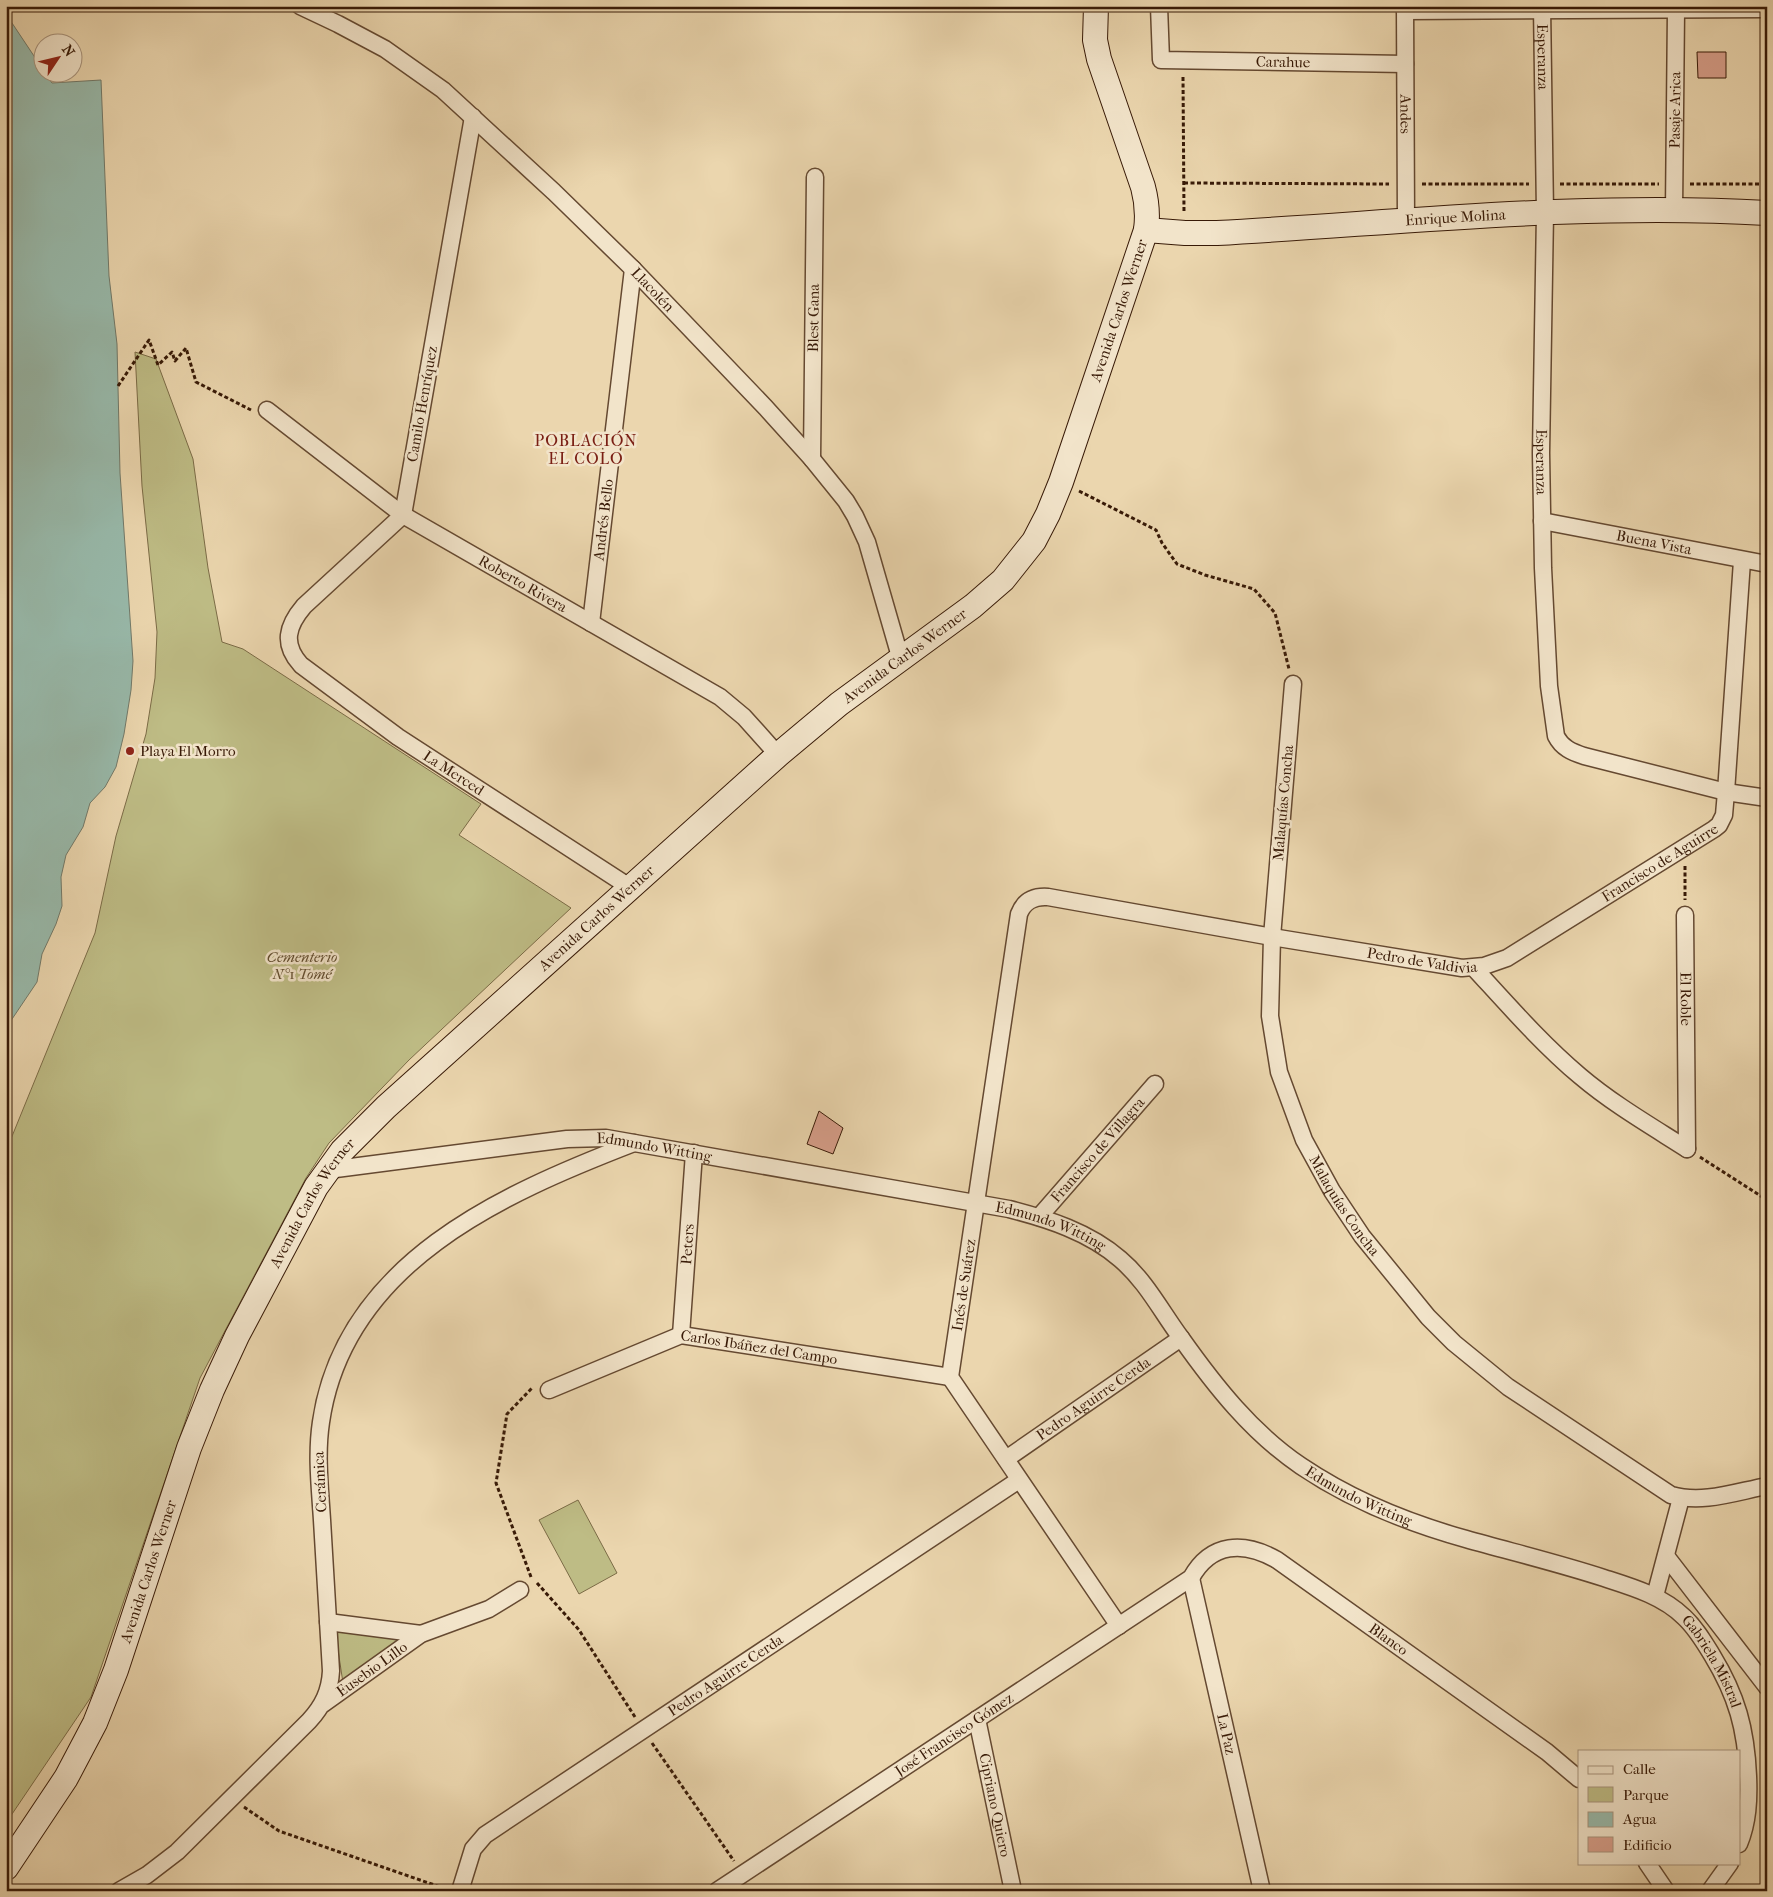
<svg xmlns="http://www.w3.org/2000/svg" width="1773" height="1897" font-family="'IM FELL French Canon',serif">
	<rect width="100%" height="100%" fill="#ebd6ae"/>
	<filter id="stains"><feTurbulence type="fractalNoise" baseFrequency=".004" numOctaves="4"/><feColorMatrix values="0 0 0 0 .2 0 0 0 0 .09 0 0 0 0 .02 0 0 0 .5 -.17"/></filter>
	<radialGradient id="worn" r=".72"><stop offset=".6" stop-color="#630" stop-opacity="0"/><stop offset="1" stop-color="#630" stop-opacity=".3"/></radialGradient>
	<g fill="#bebc85" stroke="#7b6b46">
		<polygon points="135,352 156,359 193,459 208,568 222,642 243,649 481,804 459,835 571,908 409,1060 329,1143 306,1178 200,1378 91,1697 6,1823 6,1151 95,933 116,836 146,734 155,678 157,632 142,486"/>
		<polygon points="578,1500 617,1573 579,1594 539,1520"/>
		<polygon points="335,1630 400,1636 402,1642 343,1683"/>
	</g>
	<polygon fill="#98b9aa" stroke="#727969" points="6,14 42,68 42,72 45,73 52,83 101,80 109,276 117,344 120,473 133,661 131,690 124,734 116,767 105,787 90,803 83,827 66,855 61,877 62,906 56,924 42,954 37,982 6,1028"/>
	<g fill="#d89f8b" stroke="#381a07">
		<polygon points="1697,52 1726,52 1726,78 1698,78"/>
		<polygon points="819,1111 843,1128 833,1154 807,1144"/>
	</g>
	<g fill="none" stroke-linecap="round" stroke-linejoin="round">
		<g stroke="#654931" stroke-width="19">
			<g id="street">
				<path id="s1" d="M 300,6 L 338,24 L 385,49 L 443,90 L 554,192 L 633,269 L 766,408 L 812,459 L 846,501 L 855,516 L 867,542 L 901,660"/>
				<path id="s2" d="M 1159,6 L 1161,60 L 1405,64"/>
				<path id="s3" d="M 1405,6 L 1406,221"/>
				<path id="s4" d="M 1542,6 L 1545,213 L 1541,453 L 1543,568 L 1549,686 L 1556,736 C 1562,748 1572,752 1584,756 L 1726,792 L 1767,798"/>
				<polyline points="1405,11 1767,9"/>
				<path id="s5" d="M 473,117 L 403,515 L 304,606 C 287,626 282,644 301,665 L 398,737 L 631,888"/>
				<path id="s6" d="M 1674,210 L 1676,10"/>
				<path id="s7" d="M 267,410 L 403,515 L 720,697 L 744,717 L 778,755"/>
				<path id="s8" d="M 812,459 L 815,177"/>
				<path id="s9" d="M 1542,521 L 1767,564"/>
				<path id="s10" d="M 591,623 L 633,269"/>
				<path id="s11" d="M 1293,684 L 1272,937 L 1270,1016 L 1279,1072 L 1304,1140 L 1332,1191 L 1362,1236 L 1428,1317 L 1454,1343 L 1508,1387 L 1671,1495 C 1703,1504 1735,1492 1767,1486"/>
				<path id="s12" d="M 1685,915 L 1687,1149"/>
				<path d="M 1474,968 C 1508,1005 1542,1044 1580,1076 C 1613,1104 1651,1126 1687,1149"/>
				<path id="s13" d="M 328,1170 L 567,1139 L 606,1138 L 1009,1209 C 1048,1219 1089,1232 1120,1259 C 1146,1281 1161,1311 1181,1338 C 1215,1386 1252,1433 1301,1466 C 1350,1499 1408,1523 1466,1539 C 1512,1552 1558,1563 1604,1578 C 1632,1587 1663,1596 1684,1617 C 1696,1628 1704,1642 1712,1655 C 1737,1696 1746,1729 1748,1776 C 1749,1800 1748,1822 1739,1844"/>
				<path id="s14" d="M 1039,1217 L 1155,1084"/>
				<path id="s15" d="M 681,1335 L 694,1153"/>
				<path id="s16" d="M 549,1390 L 681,1335 L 950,1377"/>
				<path id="s17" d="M 1006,1459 L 1181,1338"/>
				<polyline points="1666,1556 1767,1687"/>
				<path id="s18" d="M 1191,1578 L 1262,1891"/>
				<polyline points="1655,1596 1681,1498"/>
				<polyline points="328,1622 421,1634"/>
				<path id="s19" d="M 1119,1626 L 950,1377 L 1019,914 C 1024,901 1034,896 1048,897 L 1272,937 L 1462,968 L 1484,966 L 1507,958 L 1714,829 L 1719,825 L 1724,815 L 1726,792 L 1742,561"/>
				<path id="s20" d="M 323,1704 L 421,1634 L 489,1609 L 520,1590"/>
				<path id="s21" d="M 977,1719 L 1013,1891"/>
				<polyline points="1647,1863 1666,1891"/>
				<path d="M 119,1891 L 147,1875 L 177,1852 L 309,1721 C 323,1706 330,1691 331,1671 C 328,1621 325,1571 322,1520 C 320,1488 316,1455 321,1422 C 344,1263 502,1194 634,1143"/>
				<path id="s22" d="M 460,1891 L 473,1849 L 485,1835 L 1019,1480"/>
				<path id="s23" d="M 717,1891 L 1191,1578 C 1211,1542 1244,1541 1277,1560 L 1547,1752 L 1579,1779"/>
				<polyline points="1710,1891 1730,1863"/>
			</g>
		</g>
		<g stroke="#381a07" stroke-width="26">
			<g id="secondary">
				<path id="s24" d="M 1146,230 L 1185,233 L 1217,233 C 1400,223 1583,202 1767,213"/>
				<path id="s25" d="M 6,1868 L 66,1778 L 95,1723 L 116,1670 L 189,1448 L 212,1390 L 237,1336 L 316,1187 L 342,1151 L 386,1107 L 778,755 L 839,704 L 973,606 L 1003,580 L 1034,541 L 1048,514 L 1061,482 L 1146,230 C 1148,215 1147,202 1143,187 L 1099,59 L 1095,40 L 1096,6"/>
			</g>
		</g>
		<g stroke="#381a07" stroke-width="3" stroke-dasharray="4 2.5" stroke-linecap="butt">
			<polyline points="1183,77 1184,213"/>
			<polyline points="1184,183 1389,184"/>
			<polyline points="1422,184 1529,184"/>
			<polyline points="1560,184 1659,184"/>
			<polyline points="1690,184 1767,184"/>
			<polyline points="118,386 149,340 158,365 172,352 175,361 186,348 196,382 251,410"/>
			<polyline points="1079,491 1156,530 1162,543 1177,564 1205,575 1254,589 1275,613 1289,669"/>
			<polyline points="1685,866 1685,900"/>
			<polyline points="1700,1157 1767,1200"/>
			<polyline points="531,1577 496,1483 507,1414 532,1388"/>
			<polyline points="537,1583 579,1630 635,1717"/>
			<polyline points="652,1743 734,1861"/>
			<polyline points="244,1807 279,1831 443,1888"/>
		</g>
		<use href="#street" stroke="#f2e4ca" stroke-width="16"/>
		<use href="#secondary" stroke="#f2e4ca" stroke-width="24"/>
	</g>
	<circle fill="#8f2418" stroke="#f2e4ca" stroke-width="2" cx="130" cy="751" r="5"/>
	<g text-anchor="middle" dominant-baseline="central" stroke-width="5" stroke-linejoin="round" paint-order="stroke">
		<g font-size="15" fill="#381a07" stroke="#f2e4ca">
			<text stroke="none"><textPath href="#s4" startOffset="51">Esperanza</textPath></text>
			<text stroke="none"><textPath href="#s2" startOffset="176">Carahue</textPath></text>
			<text stroke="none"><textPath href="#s6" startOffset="100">Pasaje Arica</textPath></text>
			<text stroke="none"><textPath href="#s3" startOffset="108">Andes</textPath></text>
			<text stroke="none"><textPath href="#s24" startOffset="310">Enrique Molina</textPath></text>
			<text stroke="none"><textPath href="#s1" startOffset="456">Llacolén</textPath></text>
			<text stroke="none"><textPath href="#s25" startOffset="1966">Avenida Carlos Werner</textPath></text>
			<text stroke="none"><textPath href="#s8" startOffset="141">Blest Gana</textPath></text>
			<text transform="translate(422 404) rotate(-80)">Camilo Henríquez</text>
			<text stroke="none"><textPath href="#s4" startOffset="456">Esperanza</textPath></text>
			<text stroke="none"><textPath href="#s10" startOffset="104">Andrés Bello</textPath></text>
			<text stroke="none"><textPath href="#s9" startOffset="114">Buena Vista</textPath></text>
			<text stroke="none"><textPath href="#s7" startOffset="310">Roberto Rivera</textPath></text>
			<text stroke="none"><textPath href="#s25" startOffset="1546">Avenida Carlos Werner</textPath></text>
			<text stroke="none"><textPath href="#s5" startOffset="792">La Merced</textPath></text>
			<text transform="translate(1283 803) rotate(-85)">Malaquías Concha</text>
			<text stroke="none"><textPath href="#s19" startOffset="1452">Francisco de Aguirre</textPath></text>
			<text stroke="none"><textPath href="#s25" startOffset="1141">Avenida Carlos Werner</textPath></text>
			<text stroke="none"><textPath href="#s19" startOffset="1185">Pedro de Valdivia</textPath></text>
			<text stroke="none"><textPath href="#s12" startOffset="84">El Roble</textPath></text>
			<text stroke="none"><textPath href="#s13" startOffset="329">Edmundo Witting</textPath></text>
			<text stroke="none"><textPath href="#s14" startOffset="89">Francisco de Villagra</textPath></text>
			<text stroke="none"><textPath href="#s25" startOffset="736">Avenida Carlos Werner</textPath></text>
			<text stroke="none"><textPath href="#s11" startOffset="539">Malaquías Concha</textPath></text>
			<text stroke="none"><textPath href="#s13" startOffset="734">Edmundo Witting</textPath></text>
			<text stroke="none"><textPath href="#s15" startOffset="91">Peters</textPath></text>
			<text stroke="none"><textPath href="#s19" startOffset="394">Inés de Suárez</textPath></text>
			<text stroke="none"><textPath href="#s16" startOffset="222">Carlos Ibáñez del Campo</textPath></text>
			<text stroke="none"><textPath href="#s17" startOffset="106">Pedro Aguirre Cerda</textPath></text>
			<text transform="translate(320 1482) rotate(-93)">Cerámica</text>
			<text stroke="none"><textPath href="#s13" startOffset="1154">Edmundo Witting</textPath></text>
			<text stroke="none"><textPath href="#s25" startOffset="331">Avenida Carlos Werner</textPath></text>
			<text stroke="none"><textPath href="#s23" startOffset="805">Blanco</textPath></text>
			<text stroke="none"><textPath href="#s13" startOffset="1556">Gabriela Mistral</textPath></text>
			<text stroke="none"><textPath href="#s20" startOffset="60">Eusebio Lillo</textPath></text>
			<text stroke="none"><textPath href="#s22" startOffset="351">Pedro Aguirre Cerda</textPath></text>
			<text stroke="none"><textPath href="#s23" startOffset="284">José Francisco Gómez</textPath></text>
			<text stroke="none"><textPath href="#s18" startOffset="160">La Paz</textPath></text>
			<text stroke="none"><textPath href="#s21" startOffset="88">Cipriano Quiero</textPath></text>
		</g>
		<g font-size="15" fill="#381a07" stroke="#f2e4ca" text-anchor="start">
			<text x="140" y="751">Playa El Morro</text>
		</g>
		<g font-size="15" font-style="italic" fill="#604b2d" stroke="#f2e4ca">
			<text x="302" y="957">Cementerio<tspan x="302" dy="17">N°1 Tomé</tspan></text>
		</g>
		<g font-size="16" letter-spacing="1" fill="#7a1f14" stroke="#f2e4ca">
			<text x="586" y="440">POBLACIÓN<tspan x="586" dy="18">EL COLO</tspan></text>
		</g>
	</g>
	<rect width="1773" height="1897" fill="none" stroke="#ebd6ae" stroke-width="25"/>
	<rect x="8" y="8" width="1758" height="1882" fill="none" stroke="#381a07" stroke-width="2.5"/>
	<rect x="12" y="12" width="1748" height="1872" fill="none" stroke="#381a07"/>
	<rect x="1578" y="1750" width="162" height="115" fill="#f2e4ca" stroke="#a8937c"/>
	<rect x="1588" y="1766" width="25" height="8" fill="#f2e4ca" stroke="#a8937c"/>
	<text x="1623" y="1774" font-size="15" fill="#381a07">Calle</text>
	<rect x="1588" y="1787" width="25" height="15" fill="#bebc85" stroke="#a8937c"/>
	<text x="1623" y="1800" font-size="15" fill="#381a07">Parque</text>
	<rect x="1588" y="1812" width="25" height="15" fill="#98b9aa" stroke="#a8937c"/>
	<text x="1623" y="1824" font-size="15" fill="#381a07">Agua</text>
	<rect x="1588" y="1837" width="25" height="15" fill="#d89f8b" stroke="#a8937c"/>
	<text x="1623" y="1850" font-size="15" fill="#381a07">Edificio</text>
	<g transform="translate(58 58) rotate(55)"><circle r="24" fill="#f2e4ca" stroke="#a8937c"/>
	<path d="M0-4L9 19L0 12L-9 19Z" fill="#8f2418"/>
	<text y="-8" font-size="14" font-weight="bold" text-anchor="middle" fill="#381a07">N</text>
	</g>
	<rect width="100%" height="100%" filter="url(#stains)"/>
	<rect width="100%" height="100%" fill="url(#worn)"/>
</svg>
